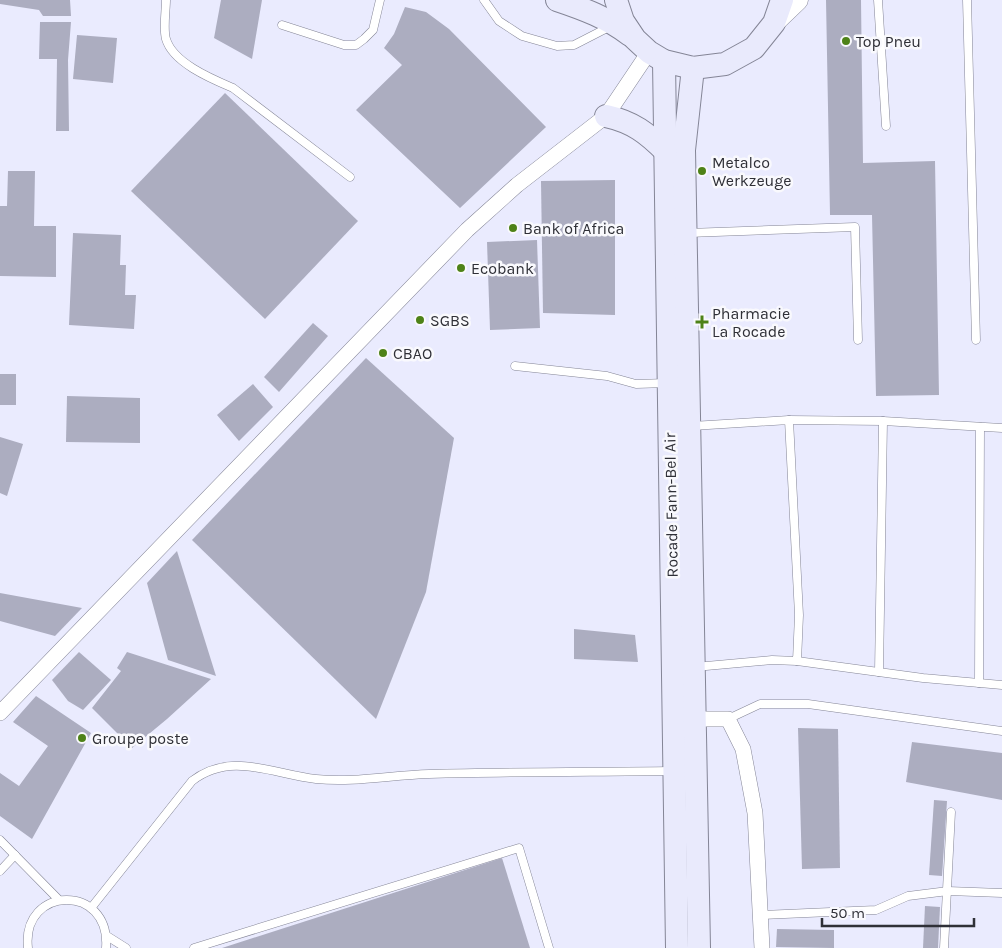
<svg xmlns="http://www.w3.org/2000/svg" width="1002" height="948" font-family="Karla,sans-serif">
	<rect width="100%" height="100%" fill="#eaebfe"/>
	<g fill="#acadc0">
		<polygon points="0,0 70,0 71,16 43,16 39,10 0,4"/>
		<polygon points="221,0 262,0 252,59 214,38"/>
		<polygon points="826,0 861,0 863,163 935,161 939,395 876,396 872,215 830,215"/>
		<polygon points="405,7 426,12 449,29 546,127 460,208 356,110 402,65 384,48 394,34"/>
		<polygon points="40,22 71,22 68,60 69,131 56,131 57,59 39,59"/>
		<polygon points="77,35 117,38 113,83 73,79"/>
		<polygon points="225,93 358,221 265,319 131,191"/>
		<polygon points="8,171 35,171 34,226 56,226 56,277 0,276 0,206 7,206"/>
		<polygon points="615,180 615,315 543,313 541,181"/>
		<polygon points="73,233 121,235 120,265 126,265 125,295 136,295 134,329 69,325"/>
		<polygon points="537,240 540,328 490,330 487,242"/>
		<polygon points="313,323 328,336 279,392 264,377"/>
		<polygon points="366,358 454,438 426,592 376,719 192,540"/>
		<rect x="0" y="374" width="16" height="31"/>
		<polygon points="253,384 273,407 239,441 217,415"/>
		<polygon points="67,396 140,398 140,443 66,442"/>
		<polygon points="0,437 23,444 7,496 0,493"/>
		<polygon points="177,551 216,676 168,660 147,583"/>
		<polygon points="0,593 82,608 55,636 0,621"/>
		<polygon points="574,629 635,635 638,662 574,659"/>
		<polygon points="79,652 111,680 83,710 68,701 52,680"/>
		<polygon points="127,652 211,679 167,719 132,748 92,708 121,671 117,668"/>
		<polygon points="36,696 91,733 32,839 0,816 0,773 19,786 48,746 13,722"/>
		<polygon points="798,728 838,729 840,868 802,869"/>
		<polygon points="912,742 1002,753 1002,800 906,782"/>
		<polygon points="934,800 947,801 942,876 929,875"/>
		<polygon points="502,858 530,948 222,948"/>
		<polygon points="925,906 940,907 938,948 923,948"/>
		<polygon points="777,929 834,930 834,948 776,947"/>
	</g>
	<g fill="none" stroke-linecap="round" stroke-linejoin="round">
		<g stroke="#848596" stroke-width="9">
			<g id="service">
				<path d="M 166,0 C 166,10 163,29 166,39 C 173,63 212,79 233,88 L 350,177"/>
				<polyline points="484,0 499,21 522,36 557,46 574,45 611,26"/>
				<polyline points="878,0 886,126"/>
				<polyline points="967,0 976,340"/>
				<polyline points="282,25 344,45 356,45 364,39 373,30 380,0"/>
				<polyline points="688,233 855,227 858,340"/>
				<polyline points="515,366 607,376 636,384 667,383"/>
				<polyline points="789,420 883,421 1002,428"/>
				<polyline points="692,426 789,420 799,615 797,661 772,660 695,667"/>
				<polyline points="797,661 923,678 1002,685"/>
				<polyline points="879,672 883,421"/>
				<polyline points="979,683 980,427"/>
				<polyline points="728,719 760,704 808,704 1002,731"/>
				<polyline points="0,840 59,900"/>
				<polyline points="0,871 15,855"/>
				<path d="M 91,908 L 192,781 C 231,751 272,774 316,779 C 353,783 392,775 429,774 C 510,772 590,772 671,771"/>
				<polyline points="761,915 876,910 908,896 948,891 1002,893"/>
				<polyline points="107,936 126,948"/>
				<path d="M 28,948 C 21,885 111,883 106,948"/>
				<polyline points="194,948 519,848 549,948"/>
				<polyline points="944,948 951,812"/>
			</g>
		</g>
		<g stroke="#848596" stroke-width="16">
			<g id="minor">
				<polyline points="0,713 467,230 517,185 606,116 649,52"/>
				<polyline points="685,719 728,719 743,749 755,813 762,948"/>
			</g>
		</g>
		<g stroke="#848596" stroke-width="21">
			<polyline id="tertiary" points="774,23 798,0"/>
		</g>
		<g stroke="#848596" stroke-width="24">
			<g id="secondary">
				<path d="M 557,0 C 584,9 608,18 630,35"/>
				<polyline points="616,0 623,21 635,39 649,52 664,61 693,68 725,64 754,48 774,23 782,0"/>
				<polyline points="664,61 677,948"/>
				<polyline points="693,68 684,150 699,948"/>
				<path d="M 606,116 C 633,122 647,133 666,152"/>
			</g>
		</g>
		<use href="#service" stroke="#fff" stroke-width="8"/>
		<use href="#minor" stroke="#fff" stroke-width="15"/>
		<use href="#tertiary" stroke="#fff" stroke-width="20"/>
		<use href="#secondary" stroke="#e9eafc" stroke-width="22"/>
	</g>
	<g fill="#4e8218" stroke="#f9f9fd" stroke-width="2">
		<circle cx="846" cy="41" r="5"/>
		<circle cx="702" cy="171" r="5"/>
		<circle cx="513" cy="228" r="5"/>
		<circle cx="461" cy="268" r="5"/>
		<circle cx="420" cy="320" r="5"/>
		<path d="M699.5 314.5h5v5h5v5h-5v5h-5v-5h-5v-5h5z"/>
		<circle cx="383" cy="353" r="5"/>
		<circle cx="82" cy="738" r="5"/>
	</g>
	<g text-anchor="middle" dominant-baseline="central" stroke-width="5" stroke-linejoin="round" paint-order="stroke">
		<g font-size="16" fill="#2f3037" stroke="#f9f9fd" text-anchor="start">
			<text x="856" y="41">Top Pneu</text>
			<text x="712" y="162">Metalco<tspan x="712" dy="18">Werkzeuge</tspan></text>
			<text x="523" y="228">Bank of Africa</text>
			<text x="471" y="268">Ecobank</text>
			<text x="712" y="313">Pharmacie<tspan x="712" dy="18">La Rocade</tspan></text>
			<text x="430" y="320">SGBS</text>
			<text x="393" y="353">CBAO</text>
			<text x="92" y="738">Groupe poste</text>
		</g>
		<g font-size="16" fill="#2f3037" stroke="#f9f9fd">
			<text transform="translate(671 505) rotate(-91)">Rocade Fann-Bel Air</text>
		</g>
	</g>
	<path d="M822 918v8h152v-8" fill="none" stroke="#2f3037" stroke-width="2.5"/>
	<text x="830" y="918" font-size="15" fill="#2f3037" stroke="#f9f9fd" stroke-width="4" paint-order="stroke">50 m</text>
</svg>
